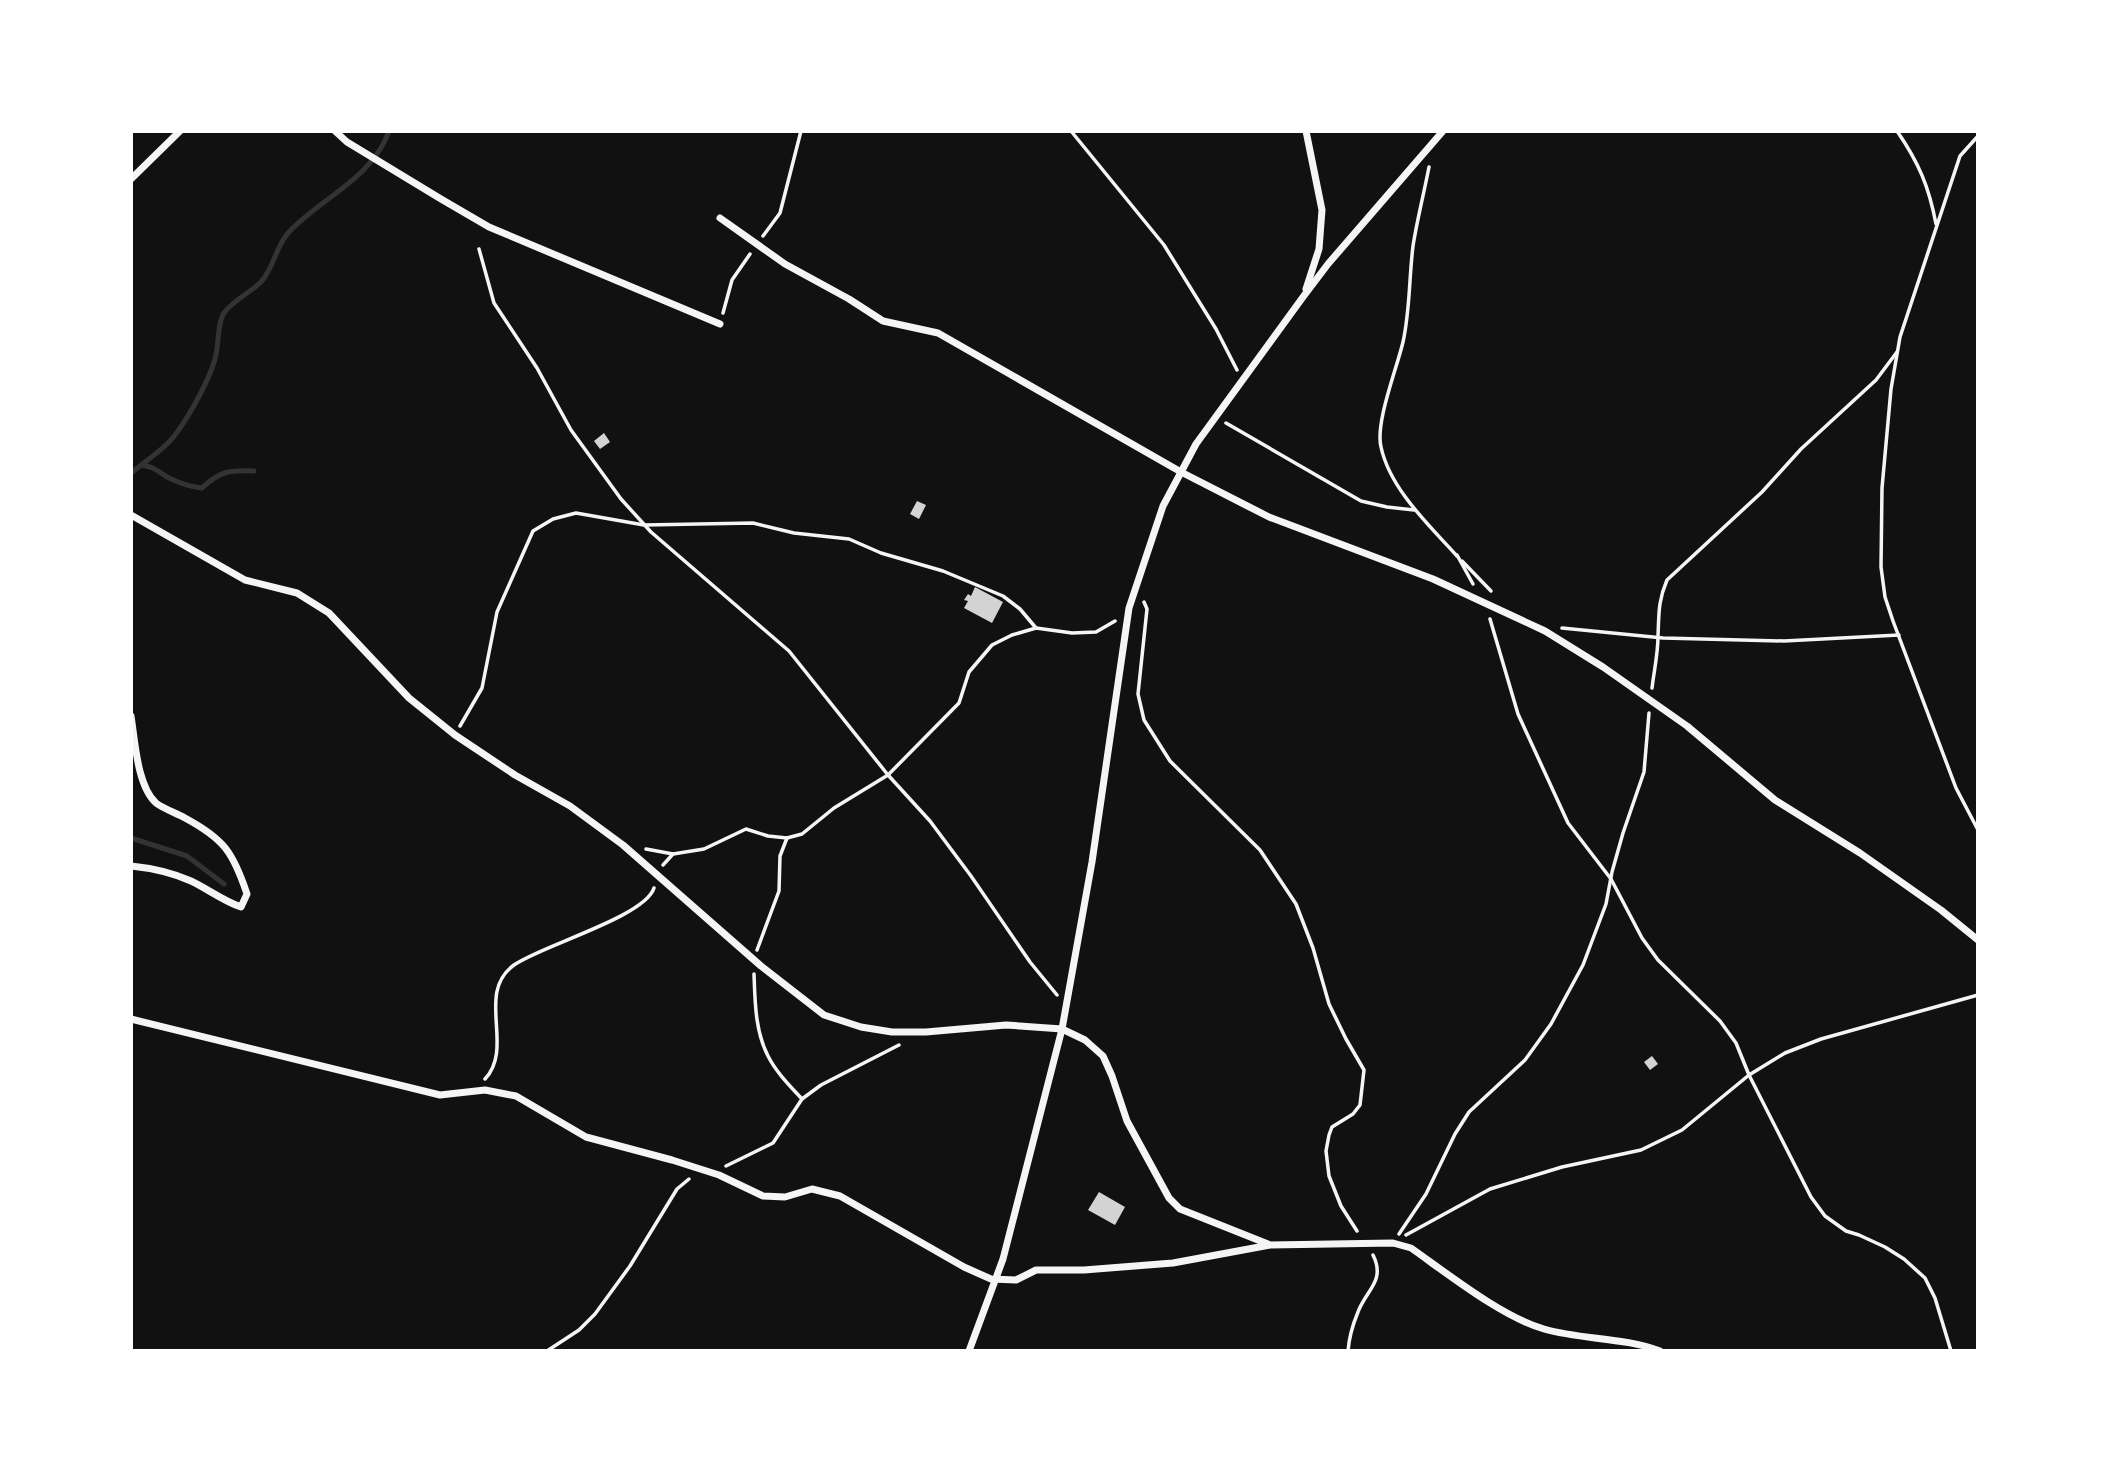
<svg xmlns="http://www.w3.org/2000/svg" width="2109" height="1482" font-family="Georgia,serif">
	<rect width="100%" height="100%" fill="#111"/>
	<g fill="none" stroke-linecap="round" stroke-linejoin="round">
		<g stroke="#333" stroke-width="5">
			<path d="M 141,465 C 155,467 156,470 167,477 C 179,483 189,487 202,488 C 220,471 229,470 254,471"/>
			<path d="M 131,473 C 143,463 157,454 168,443 C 184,427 209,381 215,359 C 219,347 217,323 224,313 C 232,301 251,292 261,282 C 275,266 275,247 289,232 C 322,197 372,179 389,131"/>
			<polyline points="131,838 187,856 224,884"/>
		</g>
	</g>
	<g fill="#d3d3d3">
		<polygon points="604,433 610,442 600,449 594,441"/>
		<polygon points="917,501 926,505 919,519 910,514"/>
		<polygon points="975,587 1003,602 992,623 964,608 968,601 964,600 968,594 971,596"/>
		<polygon points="1652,1056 1658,1064 1650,1070 1644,1062"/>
		<polygon points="1099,1192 1125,1207 1115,1225 1088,1210"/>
	</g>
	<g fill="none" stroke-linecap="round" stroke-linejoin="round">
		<g stroke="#f5f5f5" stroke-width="3.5">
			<polyline points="1071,131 1164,245 1216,329 1237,370"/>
			<path d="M 1897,131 C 1919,163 1929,187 1936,224"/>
			<polyline points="1978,136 1960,156 1900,337 1891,389 1882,488 1881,567 1885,597 1893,621 1956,788 1978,830"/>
			<path d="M 1429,167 C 1424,193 1417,220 1413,246 C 1409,278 1410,311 1403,342 C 1397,368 1375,423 1381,447 C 1390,489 1429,525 1457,556"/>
			<polyline points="763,236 780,213 801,131"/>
			<polyline points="479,249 494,303 537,368 571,430 621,499 651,532 789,651 888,775 930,821 971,876 1030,962 1057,995"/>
			<polyline points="723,313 732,280 750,254"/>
			<polyline points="1226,423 1361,501 1387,507 1414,510"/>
			<polyline points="1457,555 1473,584"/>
			<polyline points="1462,561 1491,591"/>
			<polyline points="1144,602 1147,609 1138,694 1144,720 1170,761 1260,850 1296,904 1313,948 1329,1004 1346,1039 1364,1070 1360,1105 1353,1114 1332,1127 1329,1135 1326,1151 1329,1176 1341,1206 1357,1231"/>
			<polyline points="1490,619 1518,714 1568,823 1611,879 1642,938 1658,960 1720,1021 1736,1043 1749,1075 1811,1197 1825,1216 1846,1231 1859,1235 1885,1247 1904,1259 1925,1278 1935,1298 1951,1351"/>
			<polyline points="1562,628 1663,638 1784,641 1899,635"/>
			<path d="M 1652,688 C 1654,671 1658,654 1658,636 C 1659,614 1658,601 1667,580 L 1762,492 L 1801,449 L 1876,380 L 1897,352"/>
			<polyline points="460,726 482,688 497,612 533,531 553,519 576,513 644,525 753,523 794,533 849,539 881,553 943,571 1003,596 1020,609 1036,628"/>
			<polyline points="646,849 673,854 704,849 746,829 768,836 787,838 802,834 834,808 888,775 959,703 969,672 992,645 1012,635 1036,628 1072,633 1096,632 1115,621"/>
			<polyline points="663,865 673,854"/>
			<polyline points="757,950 779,891 780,856 787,838"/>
			<path d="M 754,974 C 755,1001 755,1031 768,1056 C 776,1072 790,1086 802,1099"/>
			<path d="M 485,1079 C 515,1047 475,993 514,965 C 540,946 645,917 654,888"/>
			<polyline points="726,1166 773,1143 802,1099 821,1085 899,1045"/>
			<polyline points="1399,1234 1426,1194 1455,1134 1469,1112 1525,1060 1551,1024 1583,965 1606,904 1612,872 1623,833 1644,772 1649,713"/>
			<polyline points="1406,1235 1490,1189 1562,1167 1641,1150 1682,1130 1749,1075 1785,1053 1821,1039 1978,995"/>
			<polyline points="547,1351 579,1330 595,1314 630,1266 677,1189 689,1179"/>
			<path d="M 1348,1351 C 1349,1338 1353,1324 1358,1312 C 1366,1290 1386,1281 1373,1255"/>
		</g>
		<g stroke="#f5f5f5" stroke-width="7">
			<polyline points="335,131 347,142 441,199 489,227 720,324"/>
			<polyline points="131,179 180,131"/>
			<polyline points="720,218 785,264 849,299 883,321 938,333 1181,472 1269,517 1433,579 1545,631 1603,667 1687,726 1775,800 1860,853 1941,910 1978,940"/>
			<polyline points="1306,289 1319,249 1322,210 1306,131"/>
			<polyline points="131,515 245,580 297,593 329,613 409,698 455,735 515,775 570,806 623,845 761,966 824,1015 861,1027 892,1032 926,1032 1006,1025 1062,1029 1085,1040 1103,1056 1112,1076 1127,1121 1169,1198 1180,1209 1268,1244"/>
			<path d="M 131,716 C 135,740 137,786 156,803 C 164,809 176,813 185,818 C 224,839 233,852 247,894 L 241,907 C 223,901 208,889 191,881 C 173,873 151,868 131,866"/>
			<path d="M 131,1019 L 440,1095 L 485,1090 L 516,1096 L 586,1137 L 672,1160 L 719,1175 L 763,1196 L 785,1197 L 812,1189 L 840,1196 L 964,1267 L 991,1279 L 1016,1280 L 1036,1270 L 1084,1270 L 1173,1263 L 1270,1245 L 1393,1243 L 1411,1248 C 1448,1274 1502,1317 1544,1329 C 1582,1340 1623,1337 1660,1351"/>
			<polyline points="969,1351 1003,1259 1062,1029 1092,862 1129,608 1163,506 1196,444 1303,297 1328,264 1443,131"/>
		</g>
	</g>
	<rect width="2109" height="1482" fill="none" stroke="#ffffff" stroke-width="266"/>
</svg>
